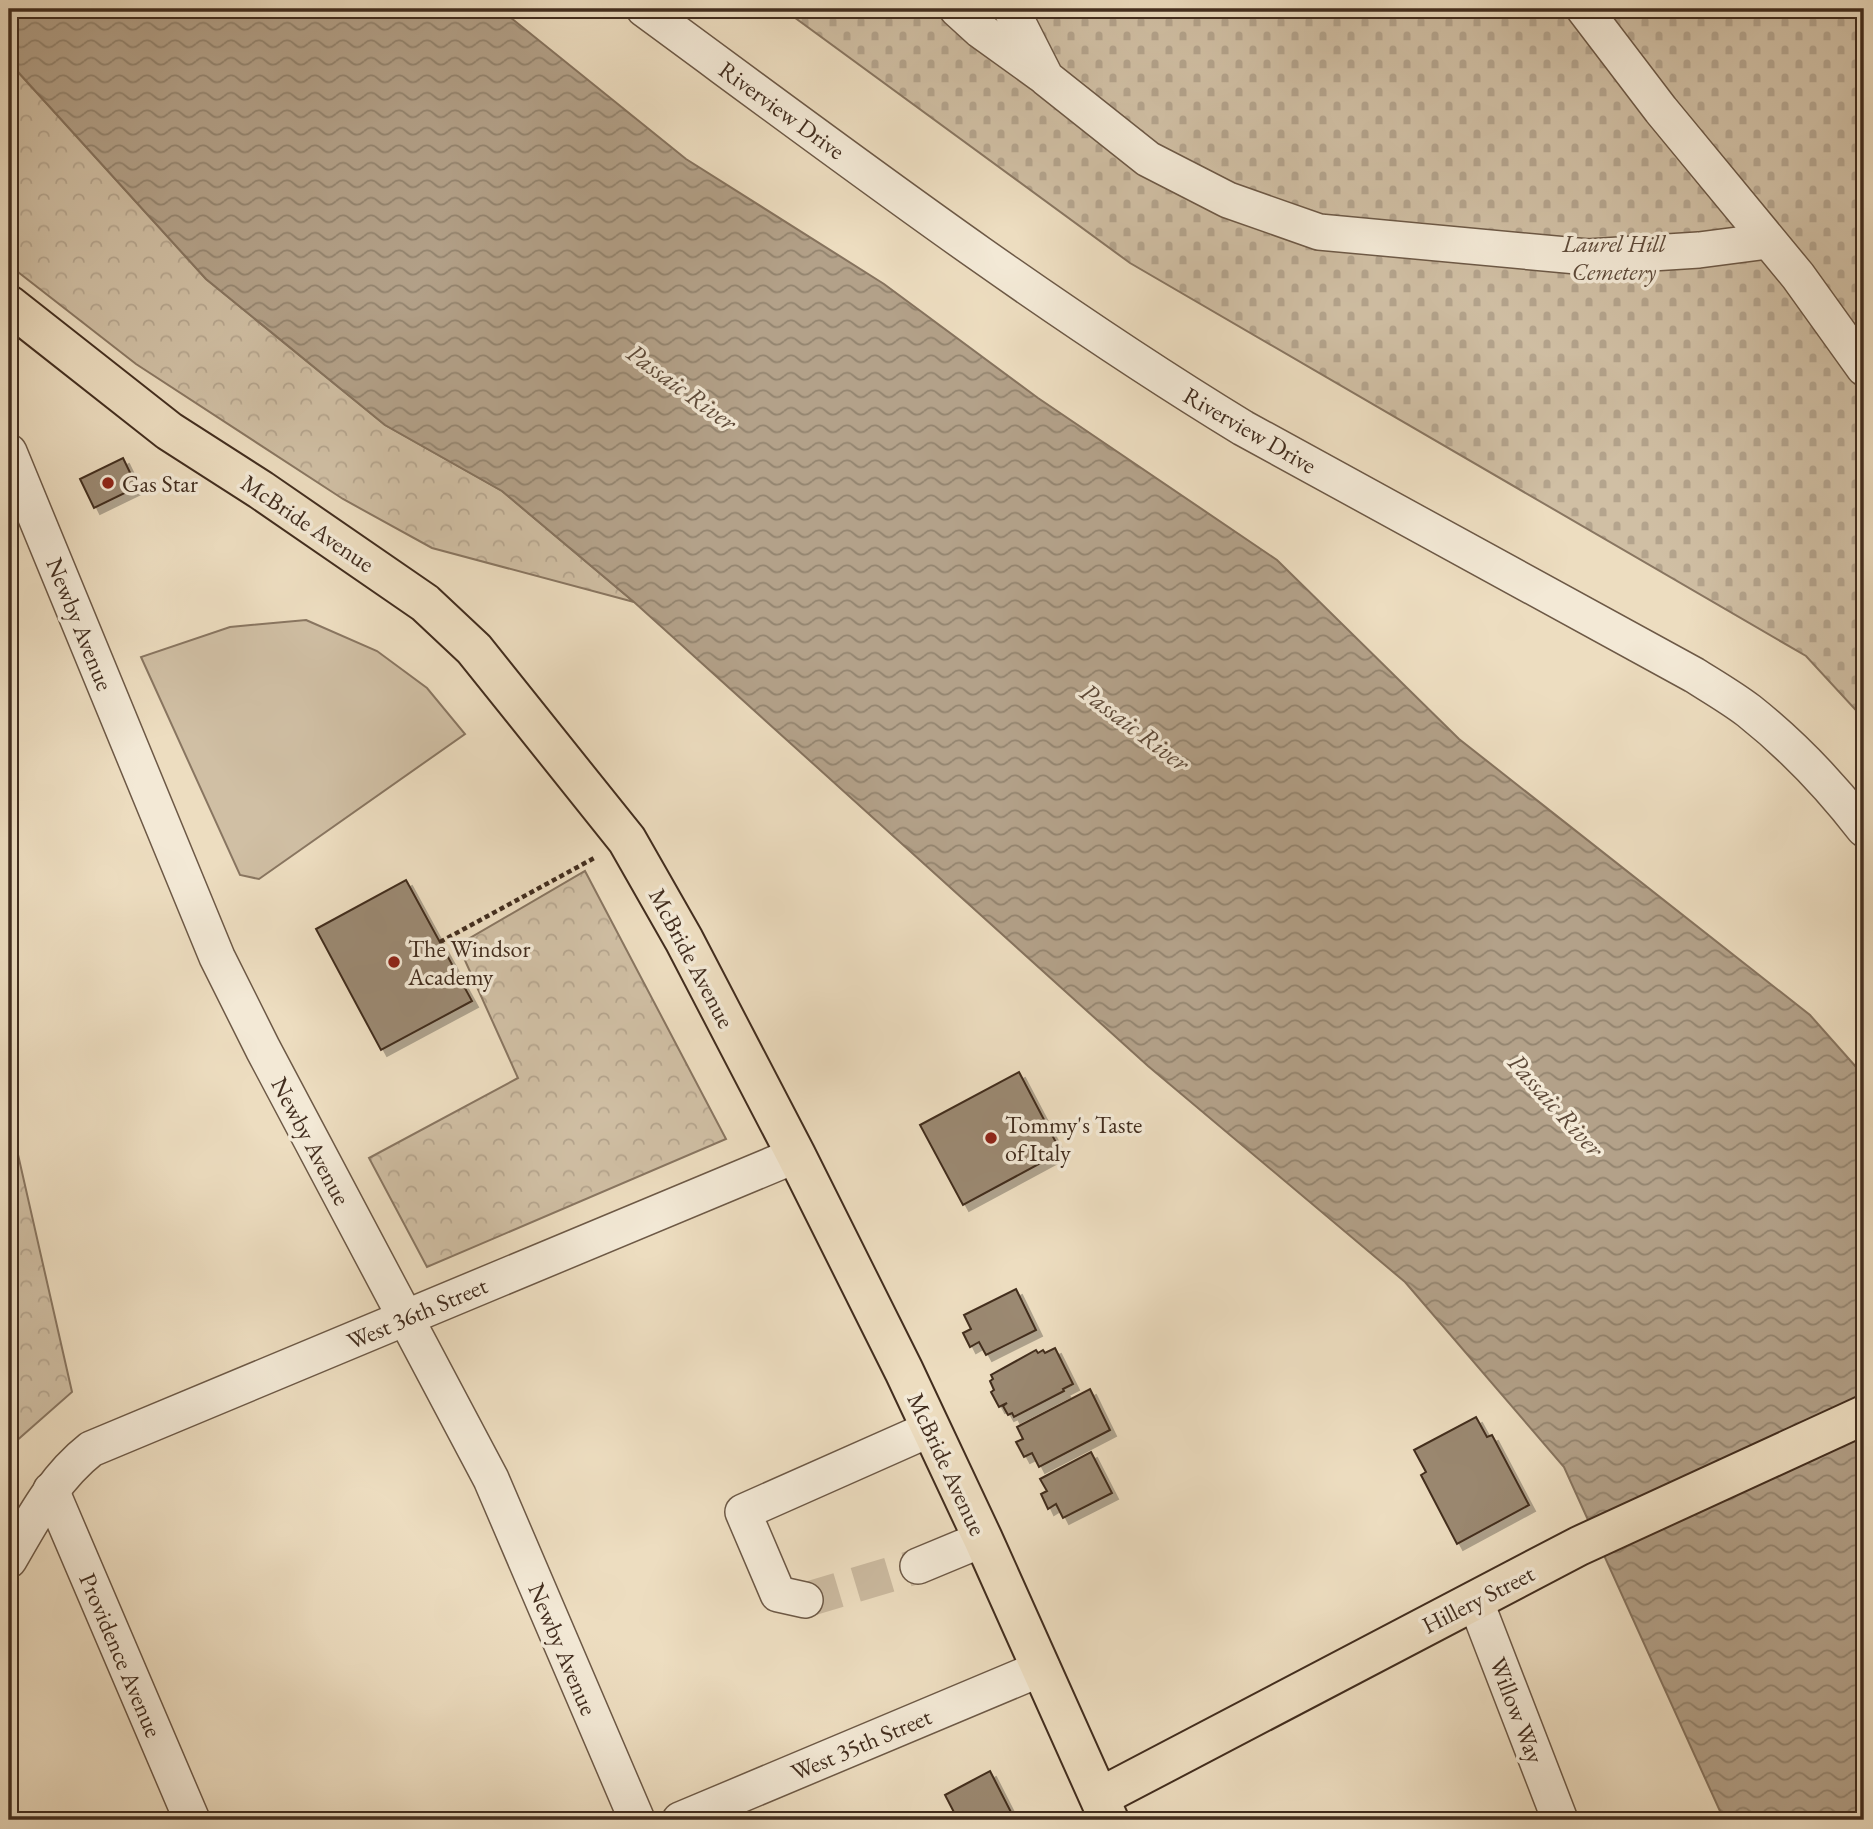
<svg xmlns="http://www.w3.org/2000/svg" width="1873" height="1829" font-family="'EB Garamond',serif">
	<defs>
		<pattern id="forest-crowns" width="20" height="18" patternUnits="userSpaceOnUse" patternTransform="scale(1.75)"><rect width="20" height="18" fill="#d0bfa4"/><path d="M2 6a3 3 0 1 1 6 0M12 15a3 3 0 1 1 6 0" fill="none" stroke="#b4a48d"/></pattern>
		<pattern id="cemetery-stones" width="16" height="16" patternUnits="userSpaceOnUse" patternTransform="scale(1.75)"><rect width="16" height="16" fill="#d0bfa4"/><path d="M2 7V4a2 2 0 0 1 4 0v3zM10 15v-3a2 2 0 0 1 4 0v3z" fill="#b4a48d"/></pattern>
		<pattern id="water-waves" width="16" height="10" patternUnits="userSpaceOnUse" patternTransform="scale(1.75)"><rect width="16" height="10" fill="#b3a189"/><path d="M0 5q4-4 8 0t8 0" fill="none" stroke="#93846f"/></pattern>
		<filter id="shadow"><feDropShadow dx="6" dy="6" stdDeviation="0" flood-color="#0004"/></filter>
	</defs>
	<rect width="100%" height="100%" fill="#edddc0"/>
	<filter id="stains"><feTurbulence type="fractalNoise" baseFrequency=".00286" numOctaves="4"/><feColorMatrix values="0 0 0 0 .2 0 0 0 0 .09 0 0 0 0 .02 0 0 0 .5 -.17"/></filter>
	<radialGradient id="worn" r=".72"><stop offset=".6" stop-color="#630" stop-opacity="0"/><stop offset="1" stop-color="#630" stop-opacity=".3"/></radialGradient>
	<polygon fill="#d0bfa4" stroke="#897661" stroke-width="2" points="306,620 377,651 427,688 465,734 259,879 240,875 141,657 230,627"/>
	<g fill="url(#forest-crowns)" stroke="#897661" stroke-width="2">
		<polygon points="9,62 206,279 385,425 502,491 634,602 432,548 343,499 136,364 9,265"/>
		<polygon points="585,871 726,1139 427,1267 369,1158 518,1078 458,945"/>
		<polygon points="9,1115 72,1392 14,1443 9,1429"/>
	</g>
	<polygon fill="url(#cemetery-stones)" stroke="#897661" stroke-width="2" points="783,9 1864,9 1864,719 1806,656 1130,263"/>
	<polygon fill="url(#water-waves)" stroke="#86735e" stroke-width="2" points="9,9 500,9 686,159 884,284 1038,398 1277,560 1459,739 1810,1015 1864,1076 1864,1820 1724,1820 1564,1467 1405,1282 1148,1066 634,602 502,491 385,425 206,279 9,62"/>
	<g fill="#9b8972" stroke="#422d1e" stroke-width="2" filter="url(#shadow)">
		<polygon points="123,458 137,487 94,508 80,479"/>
		<polygon points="406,880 472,1001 381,1050 316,929"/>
		<polygon points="1019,1072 1061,1152 963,1205 920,1125"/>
		<polygon points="1016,1289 1036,1330 986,1355 979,1342 970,1347 963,1333 971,1329 964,1315"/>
		<polygon points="1055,1348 1073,1384 1063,1389 1064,1391 1014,1417 1012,1413 1008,1415 1003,1406 1007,1403 999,1407 991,1392 994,1390 990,1381 993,1379 991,1375 1036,1350 1038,1353 1043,1350 1045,1353"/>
		<polygon points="1090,1389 1110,1430 1039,1467 1032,1453 1024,1457 1016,1442 1023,1439 1017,1427"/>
		<polygon points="1476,1417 1487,1437 1492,1435 1529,1505 1457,1544 1421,1475 1426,1472 1414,1450"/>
		<polygon points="1091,1452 1112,1493 1063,1518 1056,1504 1048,1509 1041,1494 1047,1491 1040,1479"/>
		<polygon points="990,1771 1015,1820 958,1820 945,1795"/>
	</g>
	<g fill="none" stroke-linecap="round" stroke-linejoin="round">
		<polyline stroke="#cbbaa0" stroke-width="35" stroke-dasharray="35 18" stroke-linecap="butt" points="805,1600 918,1566"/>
		<g stroke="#6d5946" stroke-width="38">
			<g id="minor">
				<path d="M 644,9 C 840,153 1035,301 1243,428 L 1694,675 C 1713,687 1732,698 1749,711 C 1793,746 1830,785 1864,829"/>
				<polyline points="957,9 980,30 1041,74"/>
				<polyline points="1011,9 1046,78 1148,159 1228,200 1319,232 1588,257 1699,250 1768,241"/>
				<polyline points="1584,9 1661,110 1798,276 1864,368"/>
				<polyline points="9,452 217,957 263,1049 491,1479 637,1820"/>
				<polyline points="51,1490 192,1820"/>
				<path d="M 9,1560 C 33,1519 53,1479 91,1449 L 796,1155"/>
				<polyline points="918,1566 983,1539"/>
				<polyline points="805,1600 778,1594 743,1512 930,1429"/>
				<polyline points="1475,1600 1560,1820"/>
				<polyline points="680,1820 1042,1668"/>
			</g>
		</g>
		<g stroke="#422d1e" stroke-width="42">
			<g id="major">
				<polyline points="9,305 169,431 261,490 425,603 474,649 627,840 684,940 796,1155 904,1371 983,1539 1109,1820"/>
				<polyline points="1100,1797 1579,1546 1864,1415"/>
			</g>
		</g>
		<polyline stroke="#422d1e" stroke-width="4.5" stroke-dasharray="5 3.5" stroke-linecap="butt" points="440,942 596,857"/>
		<use href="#minor" stroke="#f3e9d6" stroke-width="35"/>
		<use href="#major" stroke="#edddc0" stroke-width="38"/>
	</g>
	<g fill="#8f2418" stroke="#f3e9d6" stroke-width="2.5">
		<circle cx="108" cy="483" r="7"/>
		<circle cx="394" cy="962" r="7"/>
		<circle cx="991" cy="1138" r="7"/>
	</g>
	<g text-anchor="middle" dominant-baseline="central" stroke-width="7" stroke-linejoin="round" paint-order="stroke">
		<g font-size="24" fill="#422d1e" stroke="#f3e9d6">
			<text transform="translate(782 110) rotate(36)">Riverview Drive</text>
			<text transform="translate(1250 430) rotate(30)">Riverview Drive</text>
			<text transform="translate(308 523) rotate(34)">McBride Avenue</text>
			<text transform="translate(80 624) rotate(68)">Newby Avenue</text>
			<text transform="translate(692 958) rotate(62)">McBride Avenue</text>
			<text transform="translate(311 1141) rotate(62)">Newby Avenue</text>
			<text transform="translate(417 1313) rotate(-23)">West 36th Street</text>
			<text transform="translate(947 1464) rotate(65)">McBride Avenue</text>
			<text transform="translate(1478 1599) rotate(-27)">Hillery Street</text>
			<text transform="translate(563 1649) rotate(67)">Newby Avenue</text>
			<text transform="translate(121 1655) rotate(67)">Providence Avenue</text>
			<text transform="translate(1517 1710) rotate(69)">Willow Way</text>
			<text transform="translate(861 1744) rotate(-23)">West 35th Street</text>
		</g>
		<g font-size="24" font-style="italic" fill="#5e4a39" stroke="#f3e9d6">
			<text x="1614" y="243">Laurel Hill<tspan x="1614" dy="28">Cemetery</tspan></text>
		</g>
		<g font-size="24" fill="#422d1e" stroke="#f3e9d6" text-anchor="start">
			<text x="122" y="483">Gas Star</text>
			<text x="408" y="948">The Windsor<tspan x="408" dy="28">Academy</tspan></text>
			<text x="1005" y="1124">Tommy's Taste<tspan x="1005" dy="28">of Italy</tspan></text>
		</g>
		<g font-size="26" font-style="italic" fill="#5e4a39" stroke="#f3e9d6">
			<text transform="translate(682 387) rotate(36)">Passaic River</text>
			<text transform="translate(1135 727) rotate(37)">Passaic River</text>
			<text transform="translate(1556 1105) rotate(48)">Passaic River</text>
		</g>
	</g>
	<rect width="1873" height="1829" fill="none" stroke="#edddc0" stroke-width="35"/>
	<rect x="10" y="10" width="1852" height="1808" fill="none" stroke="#422d1e" stroke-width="3.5"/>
	<rect x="18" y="18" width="1838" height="1794" fill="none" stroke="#422d1e" stroke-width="2"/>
	<rect width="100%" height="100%" filter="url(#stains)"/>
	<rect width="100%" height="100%" fill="url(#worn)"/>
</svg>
